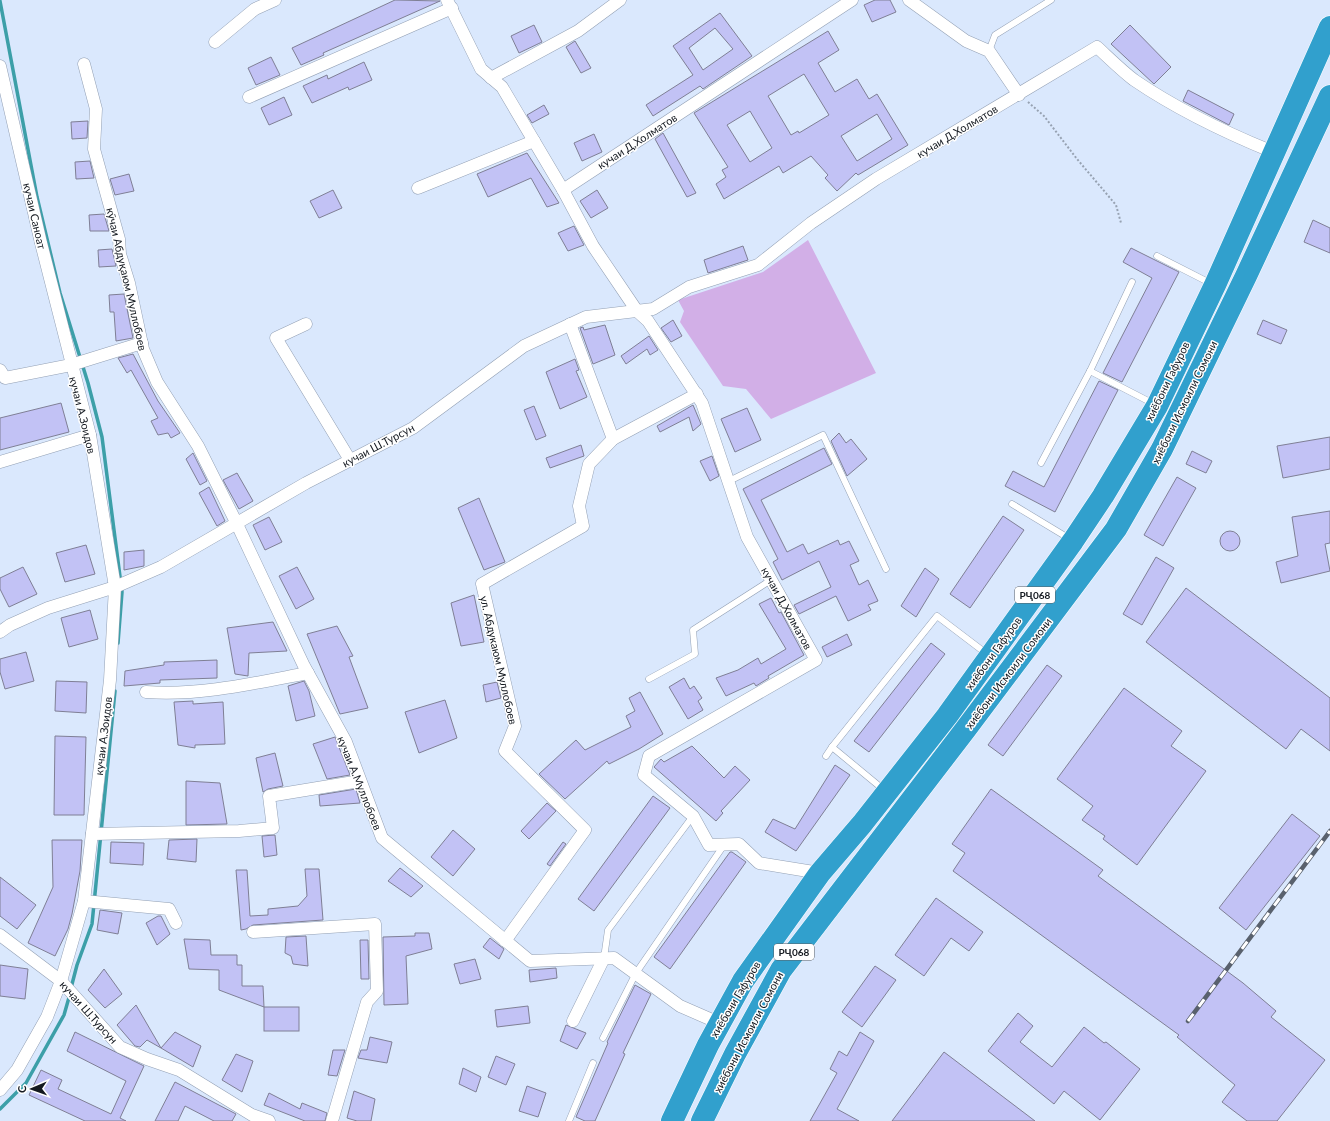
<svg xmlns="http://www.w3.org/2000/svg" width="1330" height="1121" font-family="Lato,sans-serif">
	<rect width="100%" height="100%" fill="#dae8fd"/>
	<polygon fill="#d2afe7" points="808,240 876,373 771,419 746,389 723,386 680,322 684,311 678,300 763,272"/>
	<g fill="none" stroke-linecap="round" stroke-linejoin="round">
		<g stroke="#3c9fa8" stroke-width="3.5">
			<polyline points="0,1 37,197 60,293 88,383 102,437 122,592 118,643"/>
			<polyline points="71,988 77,965 92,924 115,691"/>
			<polyline points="0,1109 26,1083 64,1015 70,994"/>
		</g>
	</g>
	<g fill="#c2c2f5" stroke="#7f7f95" fill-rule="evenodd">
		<polygon points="395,0 440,1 323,53 324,55 301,65 292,48"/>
		<polygon points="875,0 890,0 896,12 872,22 864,5"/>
		<path d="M 720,13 L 752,56 L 703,89 L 700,86 L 653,116 L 646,105 L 693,75 L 673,46 ZM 715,28 L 733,49 L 703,70 L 689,48 Z"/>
		<polygon points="534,25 542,42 519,53 511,36"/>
		<polygon points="1130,25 1171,67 1154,84 1111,44"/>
		<path d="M 828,31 L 839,50 L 818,63 L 835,92 L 857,79 L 869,99 L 877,94 L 908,145 L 858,175 L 856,173 L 837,191 L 825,178 L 828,175 L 811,156 L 783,173 L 779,166 L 724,199 L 716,184 L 726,177 L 722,170 L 728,167 L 694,113 ZM 804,74 L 829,115 L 799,133 L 798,131 L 791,135 L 768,96 ZM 750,111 L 772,148 L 750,162 L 727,125 ZM 877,114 L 892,139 L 857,161 L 841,136 Z"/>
		<polygon points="575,41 591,68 581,73 566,47"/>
		<polygon points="271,57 280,75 256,85 248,68"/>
		<polygon points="364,62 372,80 349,90 348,87 312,103 303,86 327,75 328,79"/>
		<polygon points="1188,90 1234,114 1229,125 1183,101"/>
		<polygon points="284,97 292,115 269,125 261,108"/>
		<polygon points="544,105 549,114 532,123 527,115"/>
		<polygon points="88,121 87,138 72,139 71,122"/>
		<polygon points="663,133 696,193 687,197 655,139"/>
		<polygon points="594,134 602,152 582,161 574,143"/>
		<polygon points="527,153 559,203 547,207 531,178 488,197 477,174"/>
		<polygon points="90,161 94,178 76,179 75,162"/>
		<polygon points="129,174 134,191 115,195 110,179"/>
		<polygon points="333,190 342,208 319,218 310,201"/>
		<polygon points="597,190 608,208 591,218 580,201"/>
		<polygon points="104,214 109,231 90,231 89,215"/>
		<polygon points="1313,220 1330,228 1330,253 1304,242"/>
		<polygon points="574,226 584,245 568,251 558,233"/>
		<polygon points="743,246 748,260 708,273 704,260"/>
		<polygon points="1131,248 1179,272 1122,382 1103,373 1152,278 1123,262"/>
		<polygon points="112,249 116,266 99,267 98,250"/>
		<polygon points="124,294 133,338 116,341 114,312 110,312 109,295"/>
		<polygon points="673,320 682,336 671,342 661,328"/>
		<polygon points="1263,320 1287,330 1281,344 1257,334"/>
		<polygon points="605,325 615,355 593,364 580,328 583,327 584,330"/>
		<polygon points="649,336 658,350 650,355 647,349 626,364 621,356"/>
		<polygon points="133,354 158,401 180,433 171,438 168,433 158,435 151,421 158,418 131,370 127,373 118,358"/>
		<polygon points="575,359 579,370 576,371 587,397 560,409 546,372"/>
		<polygon points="1099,381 1118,390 1055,512 1005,486 1013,471 1044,487"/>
		<polygon points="61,403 69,432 0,450 0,418"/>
		<polygon points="693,405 701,424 693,431 689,417 660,432 657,426"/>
		<polygon points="534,406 546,436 536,440 524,410"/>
		<polygon points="747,408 761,440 735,452 721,419"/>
		<polygon points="839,433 846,443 851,439 867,459 847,476 831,441"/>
		<polygon points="1330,437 1330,469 1283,478 1277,446"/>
		<polygon points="581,445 584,456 550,468 546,458"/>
		<polygon points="824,448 832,464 761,500 787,552 803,544 808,554 838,540 840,545 849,541 859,561 850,565 859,585 868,580 878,601 868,605 871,610 848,621 836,596 799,614 794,605 831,587 819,561 782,580 773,562 778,559 743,489"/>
		<polygon points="1192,451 1212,461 1206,473 1186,464"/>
		<polygon points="193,453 207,481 200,485 186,459"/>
		<polygon points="712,456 719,476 710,481 700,461"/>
		<polygon points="237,473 253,501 239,509 223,480"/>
		<polygon points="1177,477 1196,488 1163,546 1144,535"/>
		<polygon points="209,487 225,521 217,526 199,493"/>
		<polygon points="479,498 505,562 484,570 458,508"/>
		<polygon points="1330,511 1330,543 1325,544 1330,571 1281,583 1276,562 1298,556 1292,517"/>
		<polygon points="1003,516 1024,530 970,608 950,594"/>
		<polygon points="269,517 282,542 265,550 253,525"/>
		<circle cx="1230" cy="541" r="10"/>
		<polygon points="86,545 95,574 65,582 56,553"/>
		<polygon points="144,550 144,566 124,570 124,552"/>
		<polygon points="1156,557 1174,568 1142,625 1123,614"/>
		<polygon points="23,567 37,594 9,607 0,589 0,578"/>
		<polygon points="297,567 314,599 296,609 279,576"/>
		<polygon points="925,568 939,579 916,617 901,606"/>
		<polygon points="1186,588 1330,698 1330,751 1301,729 1286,749 1146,642"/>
		<polygon points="474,595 484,642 461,646 451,603"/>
		<polygon points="771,598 779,613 781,612 804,655 768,676 769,678 756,686 754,683 726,696 716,678 738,670 758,658 761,664 786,649 759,604"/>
		<polygon points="90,610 98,639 69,647 61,618"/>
		<polygon points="273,622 287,651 249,653 248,676 235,674 227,628"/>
		<polygon points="337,626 353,656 349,657 368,708 340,714 307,634"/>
		<polygon points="847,634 852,645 827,657 822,647"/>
		<polygon points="931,643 945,654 869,752 854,741"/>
		<polygon points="26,652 34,681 5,689 0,672 0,659"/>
		<polygon points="217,660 217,678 160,680 160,683 124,686 125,671 164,665 164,662"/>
		<polygon points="1047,665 1062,676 1003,756 988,745"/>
		<polygon points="684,678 690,689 694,686 702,698 698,701 703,710 688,719 669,687"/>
		<polygon points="56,681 87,682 86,713 55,711"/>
		<polygon points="304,681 309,691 315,716 296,721 288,686"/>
		<polygon points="497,682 501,698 486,702 483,685"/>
		<polygon points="1124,688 1182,731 1171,746 1206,771 1137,865 1103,839 1105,836 1082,820 1093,806 1057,779"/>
		<polygon points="640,692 663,734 639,749 609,764 607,761 565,799 539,774 576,740 585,750 631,727 626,716 635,711 629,698"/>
		<polygon points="445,700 457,738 419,753 405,712"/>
		<polygon points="193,701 193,704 223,702 225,744 195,745 195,748 178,745 174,702"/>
		<polygon points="55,736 86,737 84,815 54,815"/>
		<polygon points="335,737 350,775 327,779 313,744"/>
		<polygon points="692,746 724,778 735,766 750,780 721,811 723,813 716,821 654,767 661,759 664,762"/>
		<polygon points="275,753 283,786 268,789 263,792 256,758"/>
		<polygon points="835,765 850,775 796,851 765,832 773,819 795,829"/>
		<polygon points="186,781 220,783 227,824 186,825"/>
		<polygon points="356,789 360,803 320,806 319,795"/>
		<polygon points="991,789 1103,870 1098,876 1243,983 1276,1011 1271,1017 1325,1060 1277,1121 1247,1121 1222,1102 1235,1085 1177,1037 1179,1035 953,871 965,853 952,844"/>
		<polygon points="653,796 670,808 594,911 578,899"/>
		<polygon points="547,803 556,811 529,839 521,831"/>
		<polygon points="1292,814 1320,836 1246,930 1219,908"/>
		<polygon points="453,830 475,849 453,876 431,857"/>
		<polygon points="275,835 277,855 264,857 262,836"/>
		<polygon points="197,839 196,862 167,859 169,840"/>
		<polygon points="52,840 82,840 80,871 72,914 68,929 55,956 28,943 53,887"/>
		<polygon points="111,842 144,843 143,865 110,863"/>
		<polygon points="563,842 566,844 550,866 547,864"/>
		<polygon points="730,852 732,852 746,862 670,969 654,957"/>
		<polygon points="400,868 423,886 411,897 388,881"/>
		<polygon points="305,869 319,869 323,920 253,925 246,929 241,930 236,870 247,870 250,916 268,915 268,909 298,906 307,896"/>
		<polygon points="0,877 36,905 17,929 0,916"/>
		<polygon points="936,898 983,932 969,951 951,938 924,976 895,955"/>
		<polygon points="100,910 122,913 118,934 97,930"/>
		<polygon points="158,916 161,916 170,934 157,945 146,923"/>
		<polygon points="415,933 429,933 432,949 406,956 408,1004 384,1005 383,937 415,936"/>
		<polygon points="306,936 308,966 293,964 291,956 285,953 286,937"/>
		<polygon points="490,938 504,949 499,959 483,947"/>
		<polygon points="184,939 210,940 211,955 237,955 237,965 242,965 242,986 263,986 264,1007 219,990 219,970 189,969"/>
		<polygon points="360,940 368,940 369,979 361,979"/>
		<polygon points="475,959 481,979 460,984 454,964"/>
		<polygon points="0,965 28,969 25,999 0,996"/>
		<polygon points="875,966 896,980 862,1027 842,1012"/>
		<polygon points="556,968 557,978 530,982 529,970"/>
		<polygon points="104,969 122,994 105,1008 88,990"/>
		<polygon points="635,985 651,994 623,1053 625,1054 595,1121 585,1121 576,1117 608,1043 607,1042"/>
		<polygon points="136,1005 161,1048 147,1040 140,1047 135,1046 117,1025"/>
		<polygon points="528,1006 530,1023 497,1027 495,1010"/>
		<rect x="264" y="1007" width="35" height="24"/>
		<polygon points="1018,1013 1033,1026 1020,1042 1052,1067 1084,1027 1104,1043 1106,1042 1140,1069 1100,1120 1064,1091 1054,1104 988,1051"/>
		<polygon points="566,1025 586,1033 577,1049 560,1041"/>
		<polygon points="75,1032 144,1066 120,1118 126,1121 85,1121 29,1095 41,1070 62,1080 58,1089 111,1114 126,1081 67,1051"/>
		<polygon points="175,1032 201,1046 193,1067 161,1048"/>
		<polygon points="860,1032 874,1041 837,1109 859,1121 810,1121 837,1073 830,1069 839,1051 847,1056"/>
		<polygon points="370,1037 392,1042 387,1063 358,1058 361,1050 367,1050"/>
		<polygon points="333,1050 345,1050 337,1076 328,1075"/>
		<polygon points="944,1052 1035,1121 892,1121"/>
		<polygon points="236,1054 253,1061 242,1092 222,1080"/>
		<polygon points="496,1056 515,1064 506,1085 488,1077"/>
		<polygon points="463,1068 481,1077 476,1092 459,1084"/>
		<polygon points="175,1082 236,1114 232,1121 214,1121 185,1106 178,1121 155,1121"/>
		<polygon points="527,1086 546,1093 538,1117 519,1111"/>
		<polygon points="354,1091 375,1099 371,1121 357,1121 347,1118"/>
		<polygon points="269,1093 300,1109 302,1103 327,1113 325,1121 305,1121 264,1105"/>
	</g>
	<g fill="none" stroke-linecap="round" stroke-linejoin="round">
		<g stroke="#93a0b4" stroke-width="7">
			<g id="lane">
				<polyline points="989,51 995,35 1051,0"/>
				<polyline points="1157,256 1212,284"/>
				<polyline points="1132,282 1090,371 1154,404"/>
				<polyline points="1041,463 1090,371"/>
				<polyline points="729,481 823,435 886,569"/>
				<polyline points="1012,504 1070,539"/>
				<polyline points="649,679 695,654 693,630 771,580"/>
				<polyline points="832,747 937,616 987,654"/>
				<polyline points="826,756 832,747 884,790"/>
				<polyline points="604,958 608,930 693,816"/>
				<polyline points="603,1038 636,973 724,845"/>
				<polyline points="569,1121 593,1063"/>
			</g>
		</g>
		<g stroke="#93a0b4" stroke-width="13">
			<g id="street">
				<polyline points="447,0 481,69 502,87 563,190 593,246 637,311 648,321 702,403 747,537 816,660 649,756 644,775 693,816 709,845 739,844 759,863 820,873"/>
				<polyline points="909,0 966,41 989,51 1019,95"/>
				<polyline points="215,42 255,9 275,0"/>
				<polyline points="84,64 96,109 94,149 119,239 120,254 129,283 143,349 157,382 198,446 236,522 304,666 346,742 382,838 530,961 614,958 680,1006 719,1023"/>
				<polyline points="0,66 41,243 90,435 115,587 110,680 84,901 61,981 47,1017 17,1070 0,1090"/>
				<polyline points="491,78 578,31 620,0"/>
				<polyline points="249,97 452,8"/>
				<polyline points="418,188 534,141"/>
				<polyline points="563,190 852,0"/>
				<polyline points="306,324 276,338 350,460"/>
				<polyline points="0,370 5,378 71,365 142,343"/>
				<polyline points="613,439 697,394"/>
				<polyline points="0,462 90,435"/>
				<path d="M 0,632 L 10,625 L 48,608 L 115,587 L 161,567 L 306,483 L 413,428 L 524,346 L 586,317 L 653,309 L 689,287 L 758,265 L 811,223 L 876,179 L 1097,47 C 1109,58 1121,70 1134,80 C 1178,110 1224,132 1273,152"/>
				<path d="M 146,692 C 200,696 255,683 308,673"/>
				<polyline points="92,834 239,831 273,828 269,796 360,781"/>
				<polyline points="84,901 169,909 176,923"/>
				<polyline points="253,932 375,924 377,991 367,1002 332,1121"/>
				<polyline points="0,935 61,981 120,1047 147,1059 179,1070 252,1115 269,1121"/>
				<polyline points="505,941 585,830 505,751 515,726 482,584 583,526 579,506 589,464 613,439 570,324"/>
				<polyline points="573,1021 604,958"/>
			</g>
		</g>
		<g stroke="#fff" stroke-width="23">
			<g id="highway">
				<polyline points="672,1121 708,1045 743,981 820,873 862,824 947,716 1073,541 1103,496 1157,406 1215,285 1330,27"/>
				<polyline points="702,1121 735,1054 781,970 965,730 1116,529 1162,449 1246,276 1330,96"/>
			</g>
		</g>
		<polyline stroke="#97a2b2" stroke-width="2" stroke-dasharray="2 2" stroke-linecap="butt" points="1028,102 1044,116 1077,159 1116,205 1121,223"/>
		<use href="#lane" stroke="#fff" stroke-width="6"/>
		<use href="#street" stroke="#fff" stroke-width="12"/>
		<use href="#highway" stroke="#31a0cd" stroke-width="22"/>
		<g stroke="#59616d" stroke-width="4.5">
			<polyline id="rail" points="1188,1021 1330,831"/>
		</g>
		<use href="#rail" stroke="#fff" stroke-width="3" stroke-dasharray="9" stroke-linecap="butt"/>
	</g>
	<g text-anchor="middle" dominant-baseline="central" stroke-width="3" stroke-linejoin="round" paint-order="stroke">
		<g fill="#fff" stroke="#5a5e63" stroke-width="1">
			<rect x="1015" y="587" width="40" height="16" rx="3"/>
			<rect x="774" y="944" width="40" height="16" rx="3"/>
		</g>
		<g font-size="10" font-weight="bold" fill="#141920">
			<text x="1035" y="595">РҶ068</text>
			<text x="794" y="952">РҶ068</text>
		</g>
		<g font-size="11" fill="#141920" stroke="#fff">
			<text transform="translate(957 131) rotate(-31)">кучаи Д,Холматов</text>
			<text transform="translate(637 141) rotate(-33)">кучаи Д,Холматов</text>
			<text transform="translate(35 216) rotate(77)">кучаи Саноат</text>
			<text transform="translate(127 279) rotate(77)">кӯчаи Абдуқаюм Муллобоев</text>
			<text transform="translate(1167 381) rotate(-64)">хиёбони Гафуров</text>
			<text transform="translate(1184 402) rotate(-64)">хиёбони Исмоили Сомони</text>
			<text transform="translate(83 415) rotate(76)">кучаи А.Зоидов</text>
			<text transform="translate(378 445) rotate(-28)">кучаи Ш.Турсун</text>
			<text transform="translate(787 608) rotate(61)">кучаи Д,Холматов</text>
			<text transform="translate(993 653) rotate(-54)">хиёбони Гафуров</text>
			<text transform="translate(499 660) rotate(77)">ул. Абдукаюм Муллобоев</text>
			<text transform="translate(1008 673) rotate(-53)">хиёбони Исмоили Сомони</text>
			<text transform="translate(103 736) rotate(-83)">кучаи А.Зоидов</text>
			<text transform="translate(360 783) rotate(68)">кучаи А.Муллобоев</text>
			<text transform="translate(735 999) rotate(-59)">хиёбони Гафуров</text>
			<text transform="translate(89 1012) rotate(48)">кучаи Ш.Турсун</text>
			<text transform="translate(748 1032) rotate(-62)">хиёбони Исмоили Сомони</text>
		</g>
	</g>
	<g transform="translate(32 1089) rotate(268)" stroke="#ffffff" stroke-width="3" paint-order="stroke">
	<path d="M0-3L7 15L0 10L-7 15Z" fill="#141920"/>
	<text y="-6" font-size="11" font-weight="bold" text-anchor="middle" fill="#141920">С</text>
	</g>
</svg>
